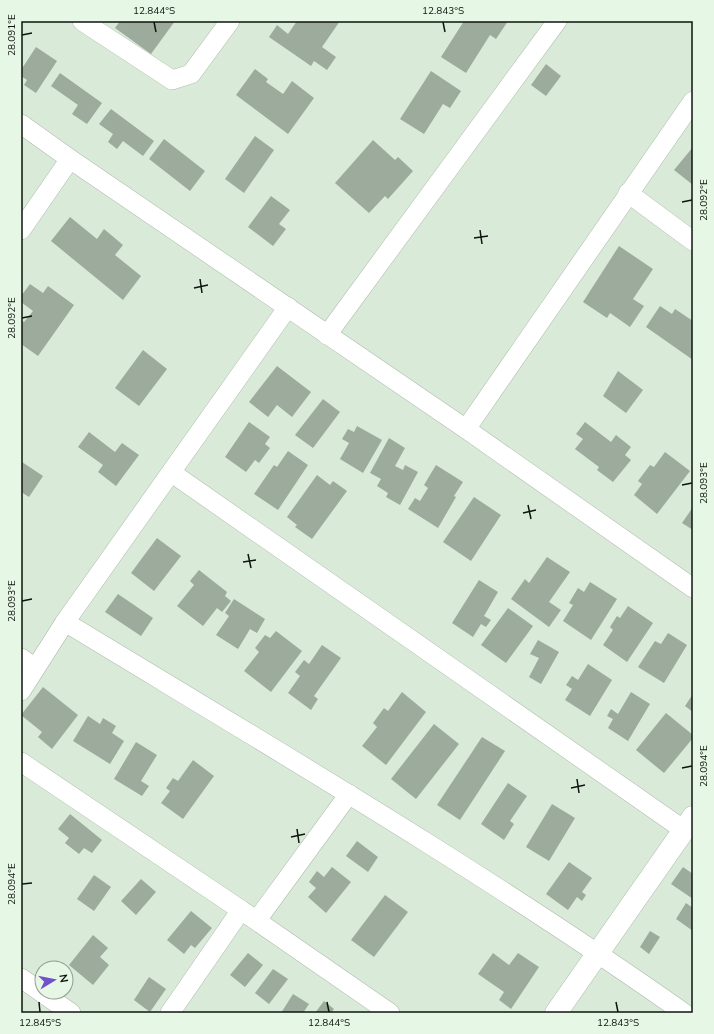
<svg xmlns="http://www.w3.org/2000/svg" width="714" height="1034" font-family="'Nunito Sans',sans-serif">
	<rect width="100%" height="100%" fill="#daead9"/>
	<g fill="#9cab9b">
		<polygon points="120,21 175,21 151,54 115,28"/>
		<polygon points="297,21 340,21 322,47 336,57 327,70 314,61 311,66 269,37 277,25 288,34"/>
		<polygon points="464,21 508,21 496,39 490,35 466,73 441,57"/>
		<polygon points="36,47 57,61 36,93 24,85 27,80 21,76 21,70"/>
		<polygon points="546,64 561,76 546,96 531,85"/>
		<polygon points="255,69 268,79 266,82 283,94 292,81 314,98 288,134 236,95"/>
		<polygon points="431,71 461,91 450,108 443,104 424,134 400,119"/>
		<polygon points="60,73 102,103 87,124 72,114 78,105 51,86"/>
		<polygon points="111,109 154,141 143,156 123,141 117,149 108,142 113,134 99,124"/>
		<polygon points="255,136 274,150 244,193 225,179"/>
		<polygon points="164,139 205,171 190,191 149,159"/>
		<polygon points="373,140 395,160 398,157 413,171 388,199 385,196 369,213 335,183"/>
		<polygon points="693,147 693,185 674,170"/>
		<polygon points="271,196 290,210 279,224 286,229 273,246 248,227"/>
		<polygon points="70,217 97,239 104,229 123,245 115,255 141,276 123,300 51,241"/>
		<polygon points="619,246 653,269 633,299 644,306 630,327 610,313 607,318 583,302"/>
		<polygon points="30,284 43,293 48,286 74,305 38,356 21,344 21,320 24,322 33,311 21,302 21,296"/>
		<polygon points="660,306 672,314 675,309 693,321 693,360 646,327"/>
		<polygon points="143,350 167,369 139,406 115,388"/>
		<polygon points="277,366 311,392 292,417 277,405 268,417 249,402"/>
		<polygon points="618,371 643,390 626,413 603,396"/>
		<polygon points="323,399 340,412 313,448 295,435"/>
		<polygon points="249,422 270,437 265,444 270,448 259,463 255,460 246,472 225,457"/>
		<polygon points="585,422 611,442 616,435 631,447 625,455 631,460 613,482 597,470 599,467 575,449 583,439 576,434"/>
		<polygon points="357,426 382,440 363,473 340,459 349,443 342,439 348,429 354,432"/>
		<polygon points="89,432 115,452 122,443 139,455 116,486 98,472 103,465 78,447"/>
		<polygon points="389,438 405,448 395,466 403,470 405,465 418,472 400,505 386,497 388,493 377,486 381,479 370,473"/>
		<polygon points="288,451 308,465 278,510 254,494 274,465 277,467"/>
		<polygon points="665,452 690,471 657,514 634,495 642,484 638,481 650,465 654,467"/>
		<polygon points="22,462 43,476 29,497 21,492"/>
		<polygon points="436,465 463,482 454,496 456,497 438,528 408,509 415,498 420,501 428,488 424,485"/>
		<polygon points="317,475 330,485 333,481 347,491 312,539 295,527 297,525 287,517"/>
		<polygon points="474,497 501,515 471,561 443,542"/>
		<polygon points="693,507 693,530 682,523"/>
		<polygon points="157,538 181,556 154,591 131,573"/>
		<polygon points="547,557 570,572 549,602 561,610 549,627 511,599 525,579 529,583"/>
		<polygon points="199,570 227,592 225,596 231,601 222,612 217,608 203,626 177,606 194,585 190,581"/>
		<polygon points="479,580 498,592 484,616 491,620 486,627 481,624 473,637 452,623"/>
		<polygon points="590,582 617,599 591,640 563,621 573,605 569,603 578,588 584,592"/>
		<polygon points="118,594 153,618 141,636 105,612"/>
		<polygon points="234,599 265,619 257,633 250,629 238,649 216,635 229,616 225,613"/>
		<polygon points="628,606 653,623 627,662 603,645 613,630 610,627 617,616 620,618"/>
		<polygon points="508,608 533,626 506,663 481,645"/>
		<polygon points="276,631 302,651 271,692 244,671 259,652 255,648 265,635 270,638"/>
		<polygon points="668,633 687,645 664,683 638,667 655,641 661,644"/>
		<polygon points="538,640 559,652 541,684 529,677 539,658 530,654"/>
		<polygon points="322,645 341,658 314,696 318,699 311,710 288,693 300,676 295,672 304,660 309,664"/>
		<polygon points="588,664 612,680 590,716 565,700 572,689 566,685 572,676 578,680"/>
		<polygon points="43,687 78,715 52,749 38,737 42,732 21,715"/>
		<polygon points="402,692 426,712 386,765 362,746 377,727 373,723 384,708 388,711"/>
		<polygon points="631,692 650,704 628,741 608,728 613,719 607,716 611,709 618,714"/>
		<polygon points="693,694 693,712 685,706"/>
		<polygon points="666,713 693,735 693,738 664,773 636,750"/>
		<polygon points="88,716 100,724 103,718 116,726 112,733 124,741 110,764 73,741"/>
		<polygon points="434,724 459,744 416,799 391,779"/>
		<polygon points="482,737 505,751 460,820 437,805"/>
		<polygon points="136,742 157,755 141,781 149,786 142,796 114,779"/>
		<polygon points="193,760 214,776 183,819 161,803 170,791 166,788 173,778 178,781"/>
		<polygon points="508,783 527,796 510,821 514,824 504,840 481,824"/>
		<polygon points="552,804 575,818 549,861 526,847"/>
		<polygon points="70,814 102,840 92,853 84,848 79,854 65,843 69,838 58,829"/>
		<polygon points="357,841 378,857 368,872 346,856"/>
		<polygon points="569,862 592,878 582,892 586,895 582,901 577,897 568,910 546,894"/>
		<polygon points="332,867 351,882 326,913 308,897 316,888 309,882 317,871 324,877"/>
		<polygon points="683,867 693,874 693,899 671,884"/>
		<polygon points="94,875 111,887 94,911 77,899"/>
		<polygon points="141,879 156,892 136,915 121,901"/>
		<polygon points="385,895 408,912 374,957 351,940"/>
		<polygon points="686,903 693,908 693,931 676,919"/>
		<polygon points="191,911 212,928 195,948 191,945 184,954 167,940"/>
		<polygon points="650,931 660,937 649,954 640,947"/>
		<polygon points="93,935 108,948 100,957 109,965 93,985 69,965"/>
		<polygon points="248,953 263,965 245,987 230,975"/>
		<polygon points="493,953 509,965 518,953 539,967 511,1009 499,1000 504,992 478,974"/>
		<polygon points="273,969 288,979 269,1004 255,993"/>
		<polygon points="149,977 166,989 150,1012 134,1000"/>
		<polygon points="293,994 309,1004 303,1013 281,1013"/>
		<polygon points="324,1001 334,1009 331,1013 315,1013"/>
	</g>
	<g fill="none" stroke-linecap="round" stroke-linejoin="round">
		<g stroke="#aebdad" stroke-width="20">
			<g id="street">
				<polyline points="82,21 172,80 191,74 230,21"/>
				<polyline points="21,124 70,159 466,429 693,588"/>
				<polyline points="628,193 693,241"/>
				<polyline points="21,230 70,159"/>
				<polyline points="327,335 557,21"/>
				<polyline points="466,429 693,101"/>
				<polyline points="172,473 684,830"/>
				<path d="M 65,622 C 274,749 484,872 684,1013"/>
				<polyline points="21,658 35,668"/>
				<polyline points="21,691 65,622 288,307"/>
				<polyline points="21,762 241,910"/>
				<polyline points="257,920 349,794"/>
				<polyline points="21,978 71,1013"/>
				<polyline points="170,1013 241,910 390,1013"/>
			</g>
		</g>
		<g stroke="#aebdad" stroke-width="23">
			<polyline id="secondary" points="556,1013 693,817"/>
		</g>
		<use href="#street" stroke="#fff" stroke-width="19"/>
		<use href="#secondary" stroke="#fff" stroke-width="22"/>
	</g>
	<path fill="none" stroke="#0e140e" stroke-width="1.5" d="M 154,22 L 156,32M 443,22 L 445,32M 22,35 L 32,33M 682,202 L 692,200M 480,230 L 482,244M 474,238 L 488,236M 200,279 L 202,293M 194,288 L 208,285M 22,318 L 32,316M 682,485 L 692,483M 528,505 L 531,519M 523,513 L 536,510M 248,554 L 251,568M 243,562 L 256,560M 22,601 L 32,599M 682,768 L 692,766M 577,779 L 579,793M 571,788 L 585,785M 297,829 L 299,843M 291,837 L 305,834M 22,884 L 32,883M 39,1002 L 40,1012M 327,1002 L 329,1012M 616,1002 L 618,1012"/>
	<rect width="714" height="1034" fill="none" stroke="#e7f7e6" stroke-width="44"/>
	<g transform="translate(54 980) rotate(80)"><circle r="19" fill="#e7f7e6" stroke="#909c90"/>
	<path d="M0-3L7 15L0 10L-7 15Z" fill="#7151ca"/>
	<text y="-6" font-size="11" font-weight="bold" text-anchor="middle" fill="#0e140e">N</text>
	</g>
	<rect x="22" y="22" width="670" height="990" fill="none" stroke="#0e140e" stroke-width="1.5"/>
	<g font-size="10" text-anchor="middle" fill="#0e140e">
		<text x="154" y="14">12.844°S</text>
		<text x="443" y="14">12.843°S</text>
		<text transform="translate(11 35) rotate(-90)" y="4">28.091°E</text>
		<text transform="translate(703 200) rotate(-90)" y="4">28.092°E</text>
		<text transform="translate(11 318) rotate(-90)" y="4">28.092°E</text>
		<text transform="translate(703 483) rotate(-90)" y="4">28.093°E</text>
		<text transform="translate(11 601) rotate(-90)" y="4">28.093°E</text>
		<text transform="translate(703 766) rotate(-90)" y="4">28.094°E</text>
		<text transform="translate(11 884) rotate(-90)" y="4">28.094°E</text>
		<text x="40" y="1026">12.845°S</text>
		<text x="329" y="1026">12.844°S</text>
		<text x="618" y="1026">12.843°S</text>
	</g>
</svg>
